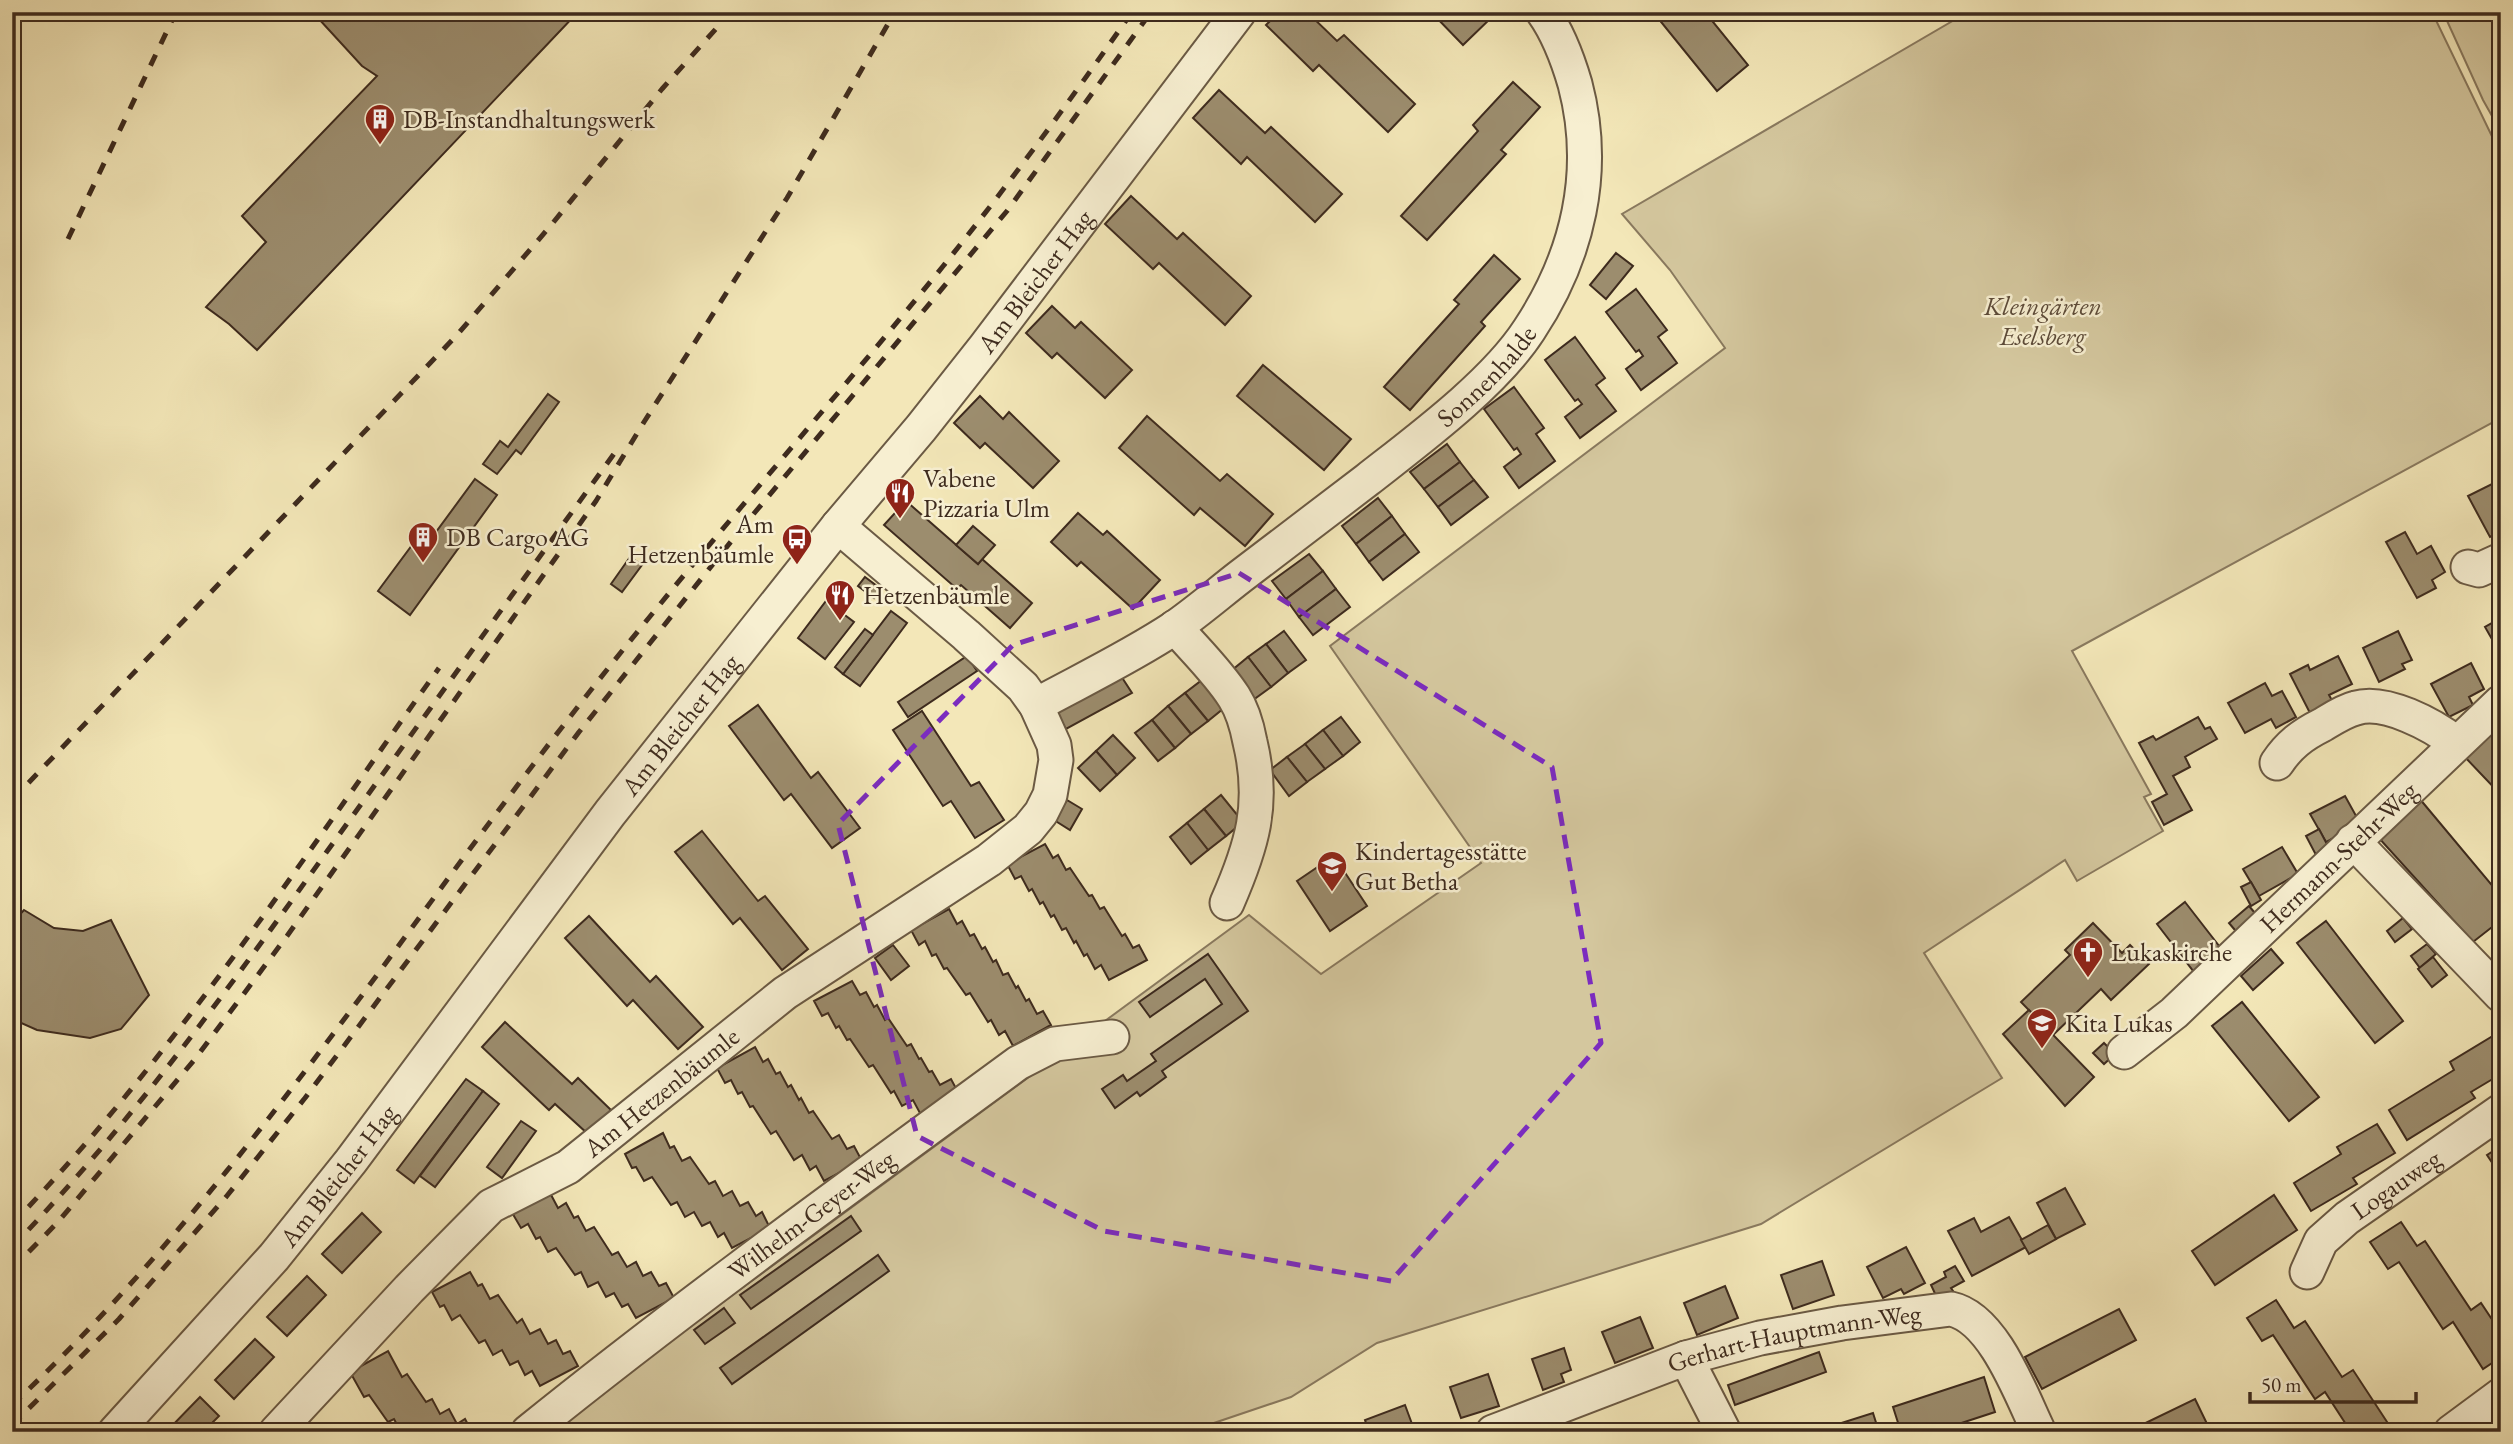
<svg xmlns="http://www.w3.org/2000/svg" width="2513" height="1444" font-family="'EB Garamond',serif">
	<rect width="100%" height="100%" fill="#f3e7b8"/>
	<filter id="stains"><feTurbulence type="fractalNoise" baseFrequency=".00286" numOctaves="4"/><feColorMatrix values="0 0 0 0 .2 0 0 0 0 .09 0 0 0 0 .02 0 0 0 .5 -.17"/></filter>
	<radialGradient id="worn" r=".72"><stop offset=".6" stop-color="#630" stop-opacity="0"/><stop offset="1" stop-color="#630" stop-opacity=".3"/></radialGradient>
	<g fill="#d4c79e" stroke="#89795e" stroke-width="2">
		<polygon points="1968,12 2432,12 2501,155 2501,418 2072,651 2151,794 2144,797 2163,831 2077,881 2065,860 1924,953 2002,1078 1761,1224 1377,1343 1291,1397 1214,1423 1201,1432 555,1432 651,1355 1249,915 1321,974 1481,863 1330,646 1725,348 1670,270 1622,214"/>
		<polygon points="2443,12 2501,12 2501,132 2483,100"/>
	</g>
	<g fill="#9c8d6e" stroke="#3e2b1e" stroke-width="2">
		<polygon points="317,12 578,12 257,350 229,324 206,307 266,242 242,216 377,76 362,66 318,18"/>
		<polygon points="1279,12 1307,12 1337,41 1344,35 1415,104 1388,132 1319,65 1313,71 1266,25"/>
		<polygon points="1431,12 1489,12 1493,16 1463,45"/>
		<polygon points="1653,12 1705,12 1748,65 1717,91"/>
		<polygon points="1513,82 1540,107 1501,150 1506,154 1427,240 1401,216 1478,131 1473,125"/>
		<polygon points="1219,90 1265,133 1271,127 1342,194 1315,222 1247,157 1241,164 1193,118"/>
		<polygon points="1131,196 1177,239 1183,233 1251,296 1225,325 1159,263 1153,269 1105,224"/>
		<polygon points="1616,253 1633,266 1606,299 1590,285"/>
		<polygon points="1494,255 1520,279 1481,322 1485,326 1410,410 1384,387 1459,304 1454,300"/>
		<polygon points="1636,289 1667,330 1658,337 1677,363 1641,390 1626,369 1643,356 1639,350 1636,352 1606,312"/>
		<polygon points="1052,306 1075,328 1081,322 1132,370 1105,398 1057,353 1052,358 1026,333"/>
		<polygon points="1575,337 1605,378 1596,385 1616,411 1580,438 1565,417 1582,404 1578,399 1575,401 1545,360"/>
		<polygon points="1263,365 1351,439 1324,470 1237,396"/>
		<polygon points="1514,387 1544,428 1536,434 1555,461 1519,488 1504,467 1521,454 1517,448 1514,450 1484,409"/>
		<polygon points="548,394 559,402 521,454 516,450 497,474 483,464 500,441 508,447"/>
		<polygon points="980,396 1003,419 1009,412 1059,461 1033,488 985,443 980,448 954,423"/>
		<polygon points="1147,416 1220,481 1227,474 1273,514 1245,546 1200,508 1194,515 1119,448"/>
		<polygon points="1447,444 1460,462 1424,489 1410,472"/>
		<polygon points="1460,462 1474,480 1438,507 1424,489"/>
		<polygon points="475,479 497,495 410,615 378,591 424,529 433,536"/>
		<polygon points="1474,480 1488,497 1451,525 1438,507"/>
		<polygon points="2498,481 2501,486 2501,531 2490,537 2468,496"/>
		<polygon points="1378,498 1392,516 1356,544 1342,526"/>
		<polygon points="906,501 978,564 982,559 1032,603 1010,628 961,585 957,589 884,525"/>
		<polygon points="1078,513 1103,535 1107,531 1160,580 1133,609 1081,562 1077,566 1051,542"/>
		<polygon points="1392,516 1405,534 1369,562 1356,544"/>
		<polygon points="973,526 995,545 978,564 956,545"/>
		<polygon points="2405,532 2417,554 2431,546 2445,572 2432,580 2436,588 2417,598 2386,542"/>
		<polygon points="1405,534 1419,552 1383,580 1369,562"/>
		<polygon points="1309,554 1323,571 1286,599 1272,581"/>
		<polygon points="630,557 642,565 622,592 611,584"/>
		<polygon points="1323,571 1336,589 1299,617 1286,599"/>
		<polygon points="865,577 881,589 874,598 858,586"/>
		<polygon points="1336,589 1350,607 1313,635 1299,617"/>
		<polygon points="826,601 854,622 825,659 798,638"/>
		<polygon points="891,611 907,623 860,686 843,674"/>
		<polygon points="2501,618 2501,655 2485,627"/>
		<polygon points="865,629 873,635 843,674 835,667"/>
		<polygon points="1284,631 1306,660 1288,673 1266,644"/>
		<polygon points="2398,631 2412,660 2402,664 2405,669 2379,682 2363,648"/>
		<polygon points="1266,644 1288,673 1271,687 1248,657"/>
		<polygon points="967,656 977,671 908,717 898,702"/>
		<polygon points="2338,656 2352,684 2329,695 2334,704 2311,715 2290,674 2308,665 2310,670"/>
		<polygon points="1248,657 1271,687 1253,700 1231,671"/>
		<polygon points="2471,663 2484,689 2469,697 2473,705 2449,717 2431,684"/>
		<polygon points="1121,676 1132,693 1066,729 1055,713"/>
		<polygon points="1202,680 1224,708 1208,721 1185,693"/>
		<polygon points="2265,683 2272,696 2282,691 2296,717 2276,728 2271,719 2245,733 2228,703"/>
		<polygon points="1185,693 1208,721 1191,734 1168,706"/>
		<polygon points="758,705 811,778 818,772 860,828 832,848 791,794 784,800 729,726"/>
		<polygon points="1168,706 1191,734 1175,748 1152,720"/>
		<polygon points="922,711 971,786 979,782 1004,820 975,838 951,801 943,806 893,730"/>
		<polygon points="1341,717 1360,742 1343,756 1323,730"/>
		<polygon points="2198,717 2205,729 2210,727 2217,739 2185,757 2190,767 2173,776 2192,810 2164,825 2152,802 2167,794 2139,743 2153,736 2156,740"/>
		<polygon points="2501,719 2501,795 2463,755"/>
		<polygon points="1152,720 1175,748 1158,761 1135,733"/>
		<polygon points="1323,730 1343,756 1325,769 1305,744"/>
		<polygon points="1113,735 1135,758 1117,775 1096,751"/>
		<polygon points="1305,744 1325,769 1307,782 1287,757"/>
		<polygon points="1096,751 1117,775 1100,791 1078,768"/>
		<polygon points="1287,757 1307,782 1289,796 1270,770"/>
		<polygon points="1221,795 1243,822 1226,836 1204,809"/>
		<polygon points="2345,796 2360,823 2326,842 2310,814"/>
		<polygon points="2419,798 2501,896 2501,920 2473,942 2378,837"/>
		<polygon points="1067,800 1082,809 1070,830 1054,820"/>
		<polygon points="1204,809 1226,836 1208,850 1187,823"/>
		<polygon points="1187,823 1208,850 1191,864 1170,837"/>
		<polygon points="2319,829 2329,848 2316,855 2306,836"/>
		<polygon points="702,831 758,901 765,896 808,949 782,970 740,918 733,924 675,852"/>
		<polygon points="1045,844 1053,858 1058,855 1066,870 1070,868 1089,896 1092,895 1100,909 1104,907 1122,936 1125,934 1133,948 1139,945 1147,960 1109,980 1101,965 1095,969 1087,954 1084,956 1076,941 1074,943 1066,928 1062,930 1054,915 1051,917 1043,902 1040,904 1032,889 1029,891 1021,876 1015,879 1007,864"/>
		<polygon points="2282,847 2298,874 2259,896 2243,869"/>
		<polygon points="1334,856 1367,906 1330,931 1297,881"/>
		<polygon points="2251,882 2261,900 2251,906 2241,887"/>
		<polygon points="2185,902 2223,951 2194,972 2157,924"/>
		<polygon points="2249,906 2260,919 2240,936 2229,923"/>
		<polygon points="949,909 957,924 962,921 970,936 974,934 982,949 985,947 993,962 996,960 1003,975 1008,973 1016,988 1018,986 1026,1001 1029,999 1037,1014 1043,1011 1051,1025 1013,1046 1005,1031 999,1035 991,1020 988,1022 970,993 966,995 947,968 944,969 936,954 932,956 925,941 919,945 911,930"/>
		<polygon points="24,910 54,928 83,931 111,920 149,995 121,1029 90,1038 37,1030 17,1021 18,1024 12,1028 12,923"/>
		<polygon points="589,916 650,982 656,976 703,1027 678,1049 633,1000 627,1006 565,938"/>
		<polygon points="2403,918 2412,929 2395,942 2387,931"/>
		<polygon points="2326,921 2403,1021 2375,1043 2297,943"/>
		<polygon points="2093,923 2122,953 2130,945 2149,964 2111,1000 2101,989 2053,1035 2021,1002 2070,955 2065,950"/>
		<polygon points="2427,944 2436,954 2420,968 2411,956"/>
		<polygon points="893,945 909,966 891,980 875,958"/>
		<polygon points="2271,949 2283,963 2253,990 2241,976"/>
		<polygon points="1208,954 1248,1011 1162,1071 1166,1077 1140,1096 1137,1092 1115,1108 1102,1089 1123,1075 1127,1081 1156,1061 1151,1054 1222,1004 1205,979 1150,1017 1139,1002"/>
		<polygon points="2433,957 2447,975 2432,987 2418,969"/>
		<polygon points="852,981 860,995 866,992 874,1007 877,1005 885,1020 888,1018 907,1046 911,1044 919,1059 921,1058 929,1072 932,1071 940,1085 951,1079 959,1094 921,1115 913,1100 902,1106 894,1091 891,1093 873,1065 869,1067 850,1039 847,1040 839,1026 836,1028 828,1013 822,1016 814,1001"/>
		<polygon points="2242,1002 2319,1097 2289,1121 2212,1026"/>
		<polygon points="2029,1010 2094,1077 2065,1106 2003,1034"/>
		<polygon points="505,1022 572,1084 578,1078 611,1110 588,1134 555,1104 549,1110 482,1047"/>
		<polygon points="2501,1031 2501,1074 2471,1092 2475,1098 2407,1140 2389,1110 2454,1070 2450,1062"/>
		<polygon points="2104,1043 2115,1054 2104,1064 2093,1053"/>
		<polygon points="755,1047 763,1062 768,1059 776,1074 780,1072 788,1087 791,1085 799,1100 801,1098 809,1113 813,1111 832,1139 839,1135 847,1149 854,1146 862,1161 824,1181 816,1166 810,1170 802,1155 794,1160 776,1131 771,1134 753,1106 750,1107 742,1092 738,1094 731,1080 725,1083 717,1068"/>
		<polygon points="466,1079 483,1091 414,1183 397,1170"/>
		<polygon points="483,1091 499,1104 435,1187 420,1176"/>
		<polygon points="521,1121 536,1131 502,1178 487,1167"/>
		<polygon points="2377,1124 2395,1153 2353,1178 2357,1184 2311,1211 2294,1183 2341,1154 2337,1147"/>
		<polygon points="663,1133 670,1148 674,1146 682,1161 690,1157 709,1184 715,1181 723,1196 732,1191 740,1206 748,1202 756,1216 762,1212 770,1228 732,1248 724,1233 718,1237 710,1222 702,1226 694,1212 685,1217 677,1202 671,1205 652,1177 644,1181 636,1167 632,1168 625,1154"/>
		<polygon points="2501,1146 2501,1176 2487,1155"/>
		<polygon points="2065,1188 2085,1224 2056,1239 2037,1203"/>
		<polygon points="549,1191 558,1208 566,1203 574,1218 578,1216 586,1231 594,1227 612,1255 618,1252 627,1267 636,1262 643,1276 651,1272 659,1286 666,1283 674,1298 636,1318 628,1304 622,1307 614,1293 606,1297 598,1282 588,1287 581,1272 575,1275 556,1248 548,1252 540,1237 536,1239 528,1224 521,1228 511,1211"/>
		<polygon points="2274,1195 2297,1230 2215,1285 2192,1251"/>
		<polygon points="362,1213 381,1232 342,1273 322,1254"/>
		<polygon points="851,1216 861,1231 751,1309 740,1295"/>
		<polygon points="2009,1217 2026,1247 1972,1276 1948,1231 1974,1218 1981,1232"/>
		<polygon points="2401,1222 2417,1246 2425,1241 2471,1310 2481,1303 2501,1333 2501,1357 2483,1369 2453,1322 2443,1329 2399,1262 2388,1269 2370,1242"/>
		<polygon points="2048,1225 2056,1239 2029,1254 2021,1240"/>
		<polygon points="1906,1247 1925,1283 1904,1294 1901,1289 1883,1298 1867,1267"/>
		<polygon points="878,1255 889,1271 732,1384 720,1368"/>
		<polygon points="1822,1261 1834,1295 1793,1309 1781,1275"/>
		<polygon points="1955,1266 1964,1281 1951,1288 1953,1291 1938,1300 1931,1285 1946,1277 1944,1272"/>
		<polygon points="470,1272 478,1286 482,1284 490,1299 498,1295 517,1323 522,1319 530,1334 540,1329 548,1344 556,1340 563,1354 570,1351 578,1366 540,1386 532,1371 525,1375 518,1361 510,1365 502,1350 493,1355 485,1340 479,1343 460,1315 452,1320 444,1305 440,1307 432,1292"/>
		<polygon points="307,1276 326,1295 287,1336 267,1317"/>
		<polygon points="1725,1286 1738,1318 1697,1335 1684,1303"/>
		<polygon points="2276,1300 2294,1328 2305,1321 2342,1377 2353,1370 2393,1431 2351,1432 2325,1392 2315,1399 2273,1335 2262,1341 2247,1318"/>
		<polygon points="724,1308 735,1323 705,1344 694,1330"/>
		<polygon points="2119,1309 2136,1340 2042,1389 2025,1357"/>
		<polygon points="1640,1317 1653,1348 1615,1363 1602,1332"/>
		<polygon points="255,1339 274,1357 234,1399 215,1380"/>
		<polygon points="1564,1348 1571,1370 1561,1374 1564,1382 1543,1390 1532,1359"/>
		<polygon points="388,1351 402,1377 407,1374 426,1402 432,1399 440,1414 449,1409 457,1424 465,1419 472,1432 413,1432 411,1429 401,1432 394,1419 388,1422 369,1395 364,1397 350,1372"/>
		<polygon points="1819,1352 1826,1372 1735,1405 1728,1385"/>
		<polygon points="1488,1374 1499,1406 1461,1418 1450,1387"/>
		<polygon points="1984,1377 1995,1412 1934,1432 1901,1432 1893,1407"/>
		<polygon points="200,1397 219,1416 203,1432 166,1432"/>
		<polygon points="2195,1399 2211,1432 2127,1432"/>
		<polygon points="1405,1405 1415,1432 1369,1432 1365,1420"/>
		<polygon points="1873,1413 1879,1432 1813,1432"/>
	</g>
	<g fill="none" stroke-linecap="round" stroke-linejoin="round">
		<g stroke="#6b5a44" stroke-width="37">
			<g id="minor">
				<polyline points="2468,567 2479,570 2501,560"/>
				<path d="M 1175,627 C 1195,650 1218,672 1234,697 C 1243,711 1247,726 1250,742 C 1265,804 1252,846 1227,903"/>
				<path id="s1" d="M 1036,705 C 1082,680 1130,657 1174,628 C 1197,612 1219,593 1241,576 C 1283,544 1325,512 1367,480 C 1418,440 1494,384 1529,330 C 1578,256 1598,171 1575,84 C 1568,60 1558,33 1543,12"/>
				<path d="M 2277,763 C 2289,745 2302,735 2322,725 C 2332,719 2344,711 2356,708 C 2385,699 2433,725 2456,743"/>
				<polyline points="2353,841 2501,995"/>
				<path id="s2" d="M 2124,1052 L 2174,1013 L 2501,702"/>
				<path id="s3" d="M 2307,1272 L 2321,1241 L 2347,1218 L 2501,1111"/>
				<polyline points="1686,1358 1724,1432"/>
				<path id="s4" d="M 115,1432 L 274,1257 L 351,1161 L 610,813 L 838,526 L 921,428 L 985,347 L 1239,12"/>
				<path id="s5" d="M 276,1432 L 409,1289 L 491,1206 L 568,1167 L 785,993 L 989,860 L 1028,829 L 1041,813 L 1050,795 L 1056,760 L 1054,745 L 1036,705 L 1023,687 L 966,635 L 838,526"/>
				<path id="s6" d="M 528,1432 C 688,1303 853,1184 1018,1063 L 1055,1044 L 1112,1037"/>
				<path id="s7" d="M 1493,1432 L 1686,1358 L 1760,1338 L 1842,1323 L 1951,1309 C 1994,1318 2021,1395 2039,1432"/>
				<polyline points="2451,1432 2501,1395"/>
			</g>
		</g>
		<use href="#minor" stroke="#f7efd1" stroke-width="33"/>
		<g stroke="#3e2b1e" stroke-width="5" stroke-dasharray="12 12" stroke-linecap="butt">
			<polyline points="68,239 176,12"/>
			<polyline points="12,800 457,335 552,224 662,89 731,12"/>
			<path d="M 12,1224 C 173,1058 304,856 439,668"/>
			<path d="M 12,1247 C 130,1125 230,987 328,850 C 424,717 520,584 616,451"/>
			<polyline points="12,1269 58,1222 195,1059 287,936 596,501 644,422 787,198 895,12"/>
			<path d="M 12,1405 C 228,1203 386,953 566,722 C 687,565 820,418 944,265 C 1010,183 1072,98 1132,12"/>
			<polyline points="12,1425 119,1319 226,1197 305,1098 579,732 741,529 1007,211 1151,12"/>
		</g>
	</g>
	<path fill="none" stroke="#7b2cbf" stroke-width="5" stroke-dasharray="14 9" stroke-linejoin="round" d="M 1239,573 L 1552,767 L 1601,1043 L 1391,1281 L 1104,1231 L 917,1136 L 838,824 L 1013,645 Z"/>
	<defs>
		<g id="building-pin" transform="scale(1.575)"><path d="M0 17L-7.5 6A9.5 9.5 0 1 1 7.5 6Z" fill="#8f2418" stroke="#f7efd1"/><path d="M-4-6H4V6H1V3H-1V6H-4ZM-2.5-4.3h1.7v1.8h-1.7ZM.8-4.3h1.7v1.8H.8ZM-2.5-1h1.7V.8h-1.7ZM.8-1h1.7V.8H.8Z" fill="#fff"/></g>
		<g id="restaurant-pin" transform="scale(1.575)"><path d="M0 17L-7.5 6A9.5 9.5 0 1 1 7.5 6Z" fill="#8f2418" stroke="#f7efd1"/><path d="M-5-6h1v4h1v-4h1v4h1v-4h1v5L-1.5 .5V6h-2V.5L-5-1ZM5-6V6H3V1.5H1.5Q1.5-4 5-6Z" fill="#fff"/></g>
		<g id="bus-pin" transform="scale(1.575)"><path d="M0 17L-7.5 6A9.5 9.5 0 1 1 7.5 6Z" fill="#8f2418" stroke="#f7efd1"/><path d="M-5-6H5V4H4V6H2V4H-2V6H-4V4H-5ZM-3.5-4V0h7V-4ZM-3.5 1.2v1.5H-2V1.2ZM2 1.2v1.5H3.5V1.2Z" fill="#fff"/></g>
		<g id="school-pin" transform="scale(1.575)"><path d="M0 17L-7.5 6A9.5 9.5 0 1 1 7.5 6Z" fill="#8f2418" stroke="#f7efd1"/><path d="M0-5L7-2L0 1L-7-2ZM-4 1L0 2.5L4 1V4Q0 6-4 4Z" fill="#fff"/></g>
		<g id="church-pin" transform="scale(1.575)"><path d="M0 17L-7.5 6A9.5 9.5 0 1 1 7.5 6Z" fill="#8f2418" stroke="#f7efd1"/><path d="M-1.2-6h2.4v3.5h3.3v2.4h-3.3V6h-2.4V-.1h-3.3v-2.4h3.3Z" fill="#fff"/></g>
	</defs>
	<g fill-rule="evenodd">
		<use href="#building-pin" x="380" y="119"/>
		<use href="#restaurant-pin" x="900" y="493"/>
		<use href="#building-pin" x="423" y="537"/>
		<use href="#bus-pin" x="797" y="539"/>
		<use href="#restaurant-pin" x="840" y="595"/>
		<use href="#school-pin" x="1332" y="866"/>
		<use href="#church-pin" x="2088" y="952"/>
		<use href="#school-pin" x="2042" y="1023"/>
	</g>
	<g text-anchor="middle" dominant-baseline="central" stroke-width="5" stroke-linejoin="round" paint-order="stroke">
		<g font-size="26" fill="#3e2b1e" stroke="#f7efd1" text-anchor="start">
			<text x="403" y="119">DB-Instandhaltungswerk</text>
			<text x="923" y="478">Vabene<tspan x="923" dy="30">Pizzaria Ulm</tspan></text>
			<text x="774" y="524" text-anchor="end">Am<tspan x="774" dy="30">Hetzenbäumle</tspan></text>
			<text x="446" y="537">DB Cargo AG</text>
			<text x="863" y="595">Hetzenbäumle</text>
			<text x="1355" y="851">Kindertagesstätte<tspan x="1355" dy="30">Gut Betha</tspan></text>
			<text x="2111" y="952">Lukaskirche</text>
			<text x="2065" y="1023">Kita Lukas</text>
		</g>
		<g font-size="26" fill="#3e2b1e" stroke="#f7efd1">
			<text stroke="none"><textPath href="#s4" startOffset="1474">Am Bleicher Hag</textPath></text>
			<text stroke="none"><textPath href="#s1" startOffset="560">Sonnenhalde</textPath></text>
			<text stroke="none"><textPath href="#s4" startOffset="906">Am Bleicher Hag</textPath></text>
			<text stroke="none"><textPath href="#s2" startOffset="290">Hermann-Stehr-Weg</textPath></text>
			<text stroke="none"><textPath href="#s5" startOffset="518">Am Hetzenbäumle</textPath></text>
			<text stroke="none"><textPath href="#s4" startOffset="340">Am Bleicher Hag</textPath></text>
			<text stroke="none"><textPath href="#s3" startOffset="128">Logauweg</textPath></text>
			<text stroke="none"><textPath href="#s6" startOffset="357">Wilhelm-Geyer-Weg</textPath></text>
			<text stroke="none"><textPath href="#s7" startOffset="317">Gerhart-Hauptmann-Weg</textPath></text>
		</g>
		<g font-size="26" font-style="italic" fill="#5c4a38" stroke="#f7efd1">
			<text x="2043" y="306">Kleingärten<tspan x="2043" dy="30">Eselsberg</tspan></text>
		</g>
	</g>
	<rect width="2513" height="1444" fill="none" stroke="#f3e7b8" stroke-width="42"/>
	<rect x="14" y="14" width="2485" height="1416" fill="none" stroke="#3e2b1e" stroke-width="3.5"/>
	<rect x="21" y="21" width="2471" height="1402" fill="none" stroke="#3e2b1e" stroke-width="2"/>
	<path d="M2250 1392v10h166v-10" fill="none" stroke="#3e2b1e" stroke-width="3.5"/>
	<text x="2261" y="1392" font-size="21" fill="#3e2b1e" stroke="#f7efd1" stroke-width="5" paint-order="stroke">50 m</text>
	<rect width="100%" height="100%" filter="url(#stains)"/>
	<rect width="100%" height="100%" fill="url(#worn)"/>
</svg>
